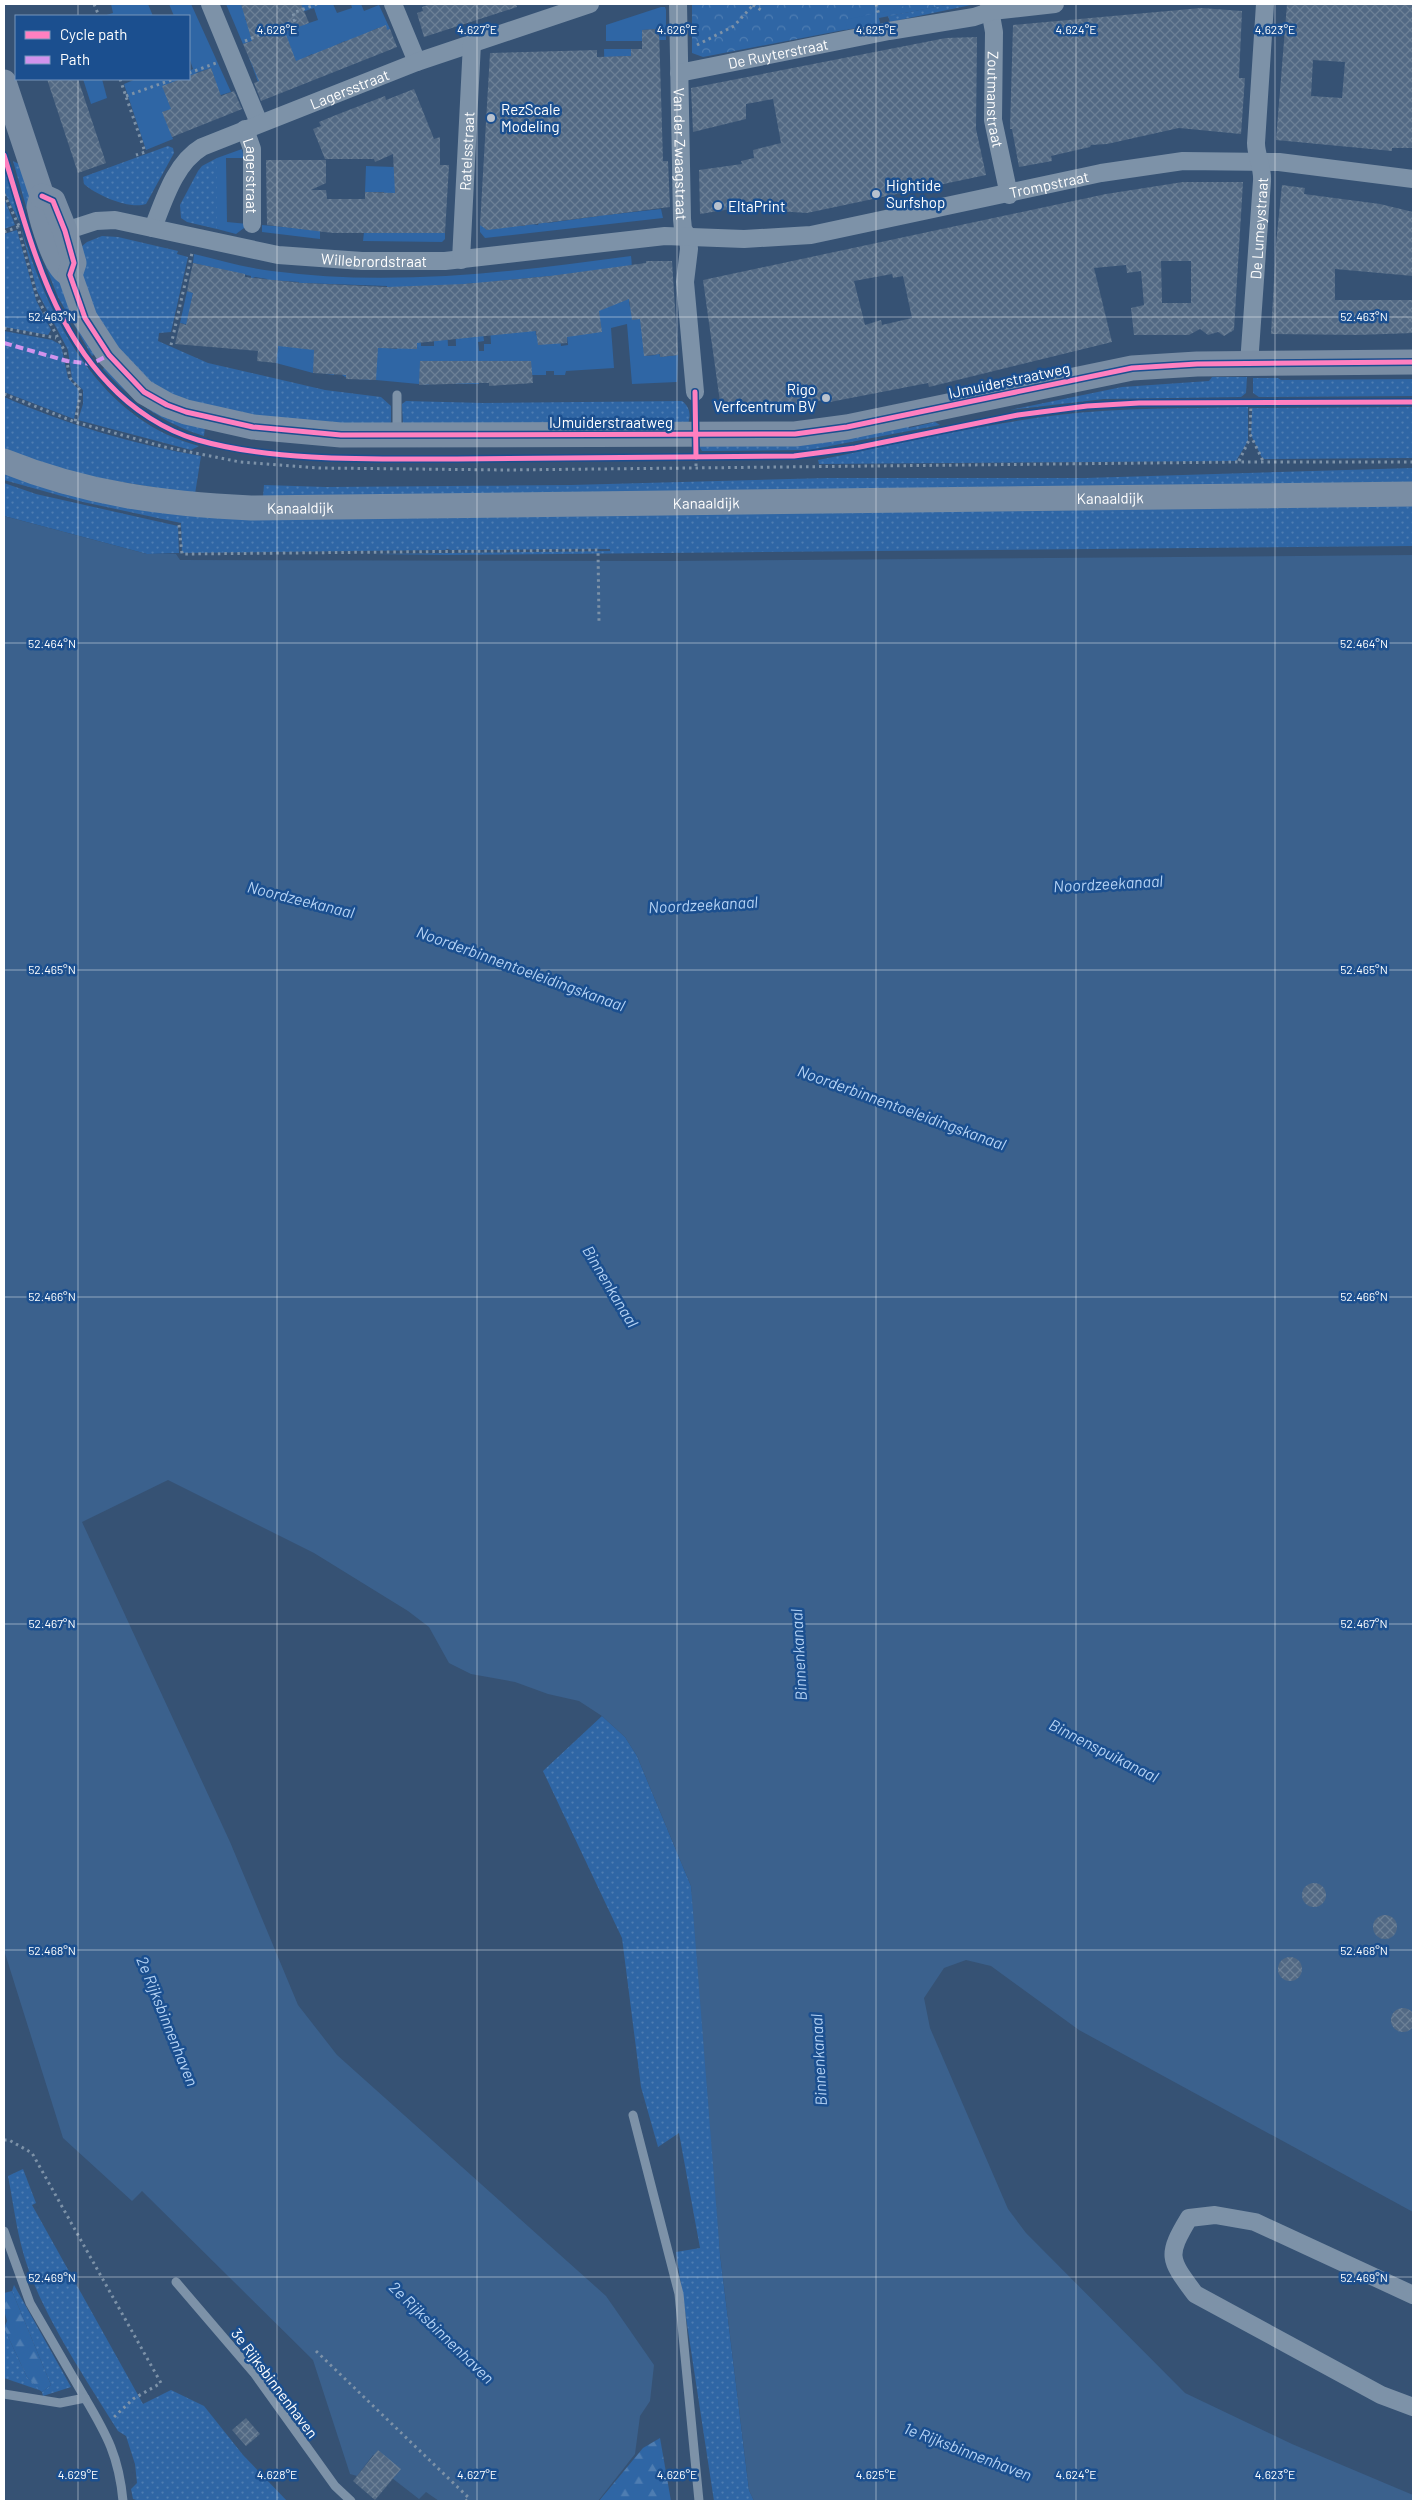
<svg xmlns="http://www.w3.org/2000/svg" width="1417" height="2505" font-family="Barlow,sans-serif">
	<defs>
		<pattern id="grass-dots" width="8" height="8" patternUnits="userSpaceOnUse" patternTransform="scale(1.25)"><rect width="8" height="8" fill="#2f66a5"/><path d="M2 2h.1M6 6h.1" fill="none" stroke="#4e7db2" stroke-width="1.8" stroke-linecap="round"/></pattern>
		<pattern id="forest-firs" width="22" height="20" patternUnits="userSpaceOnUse" patternTransform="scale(1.25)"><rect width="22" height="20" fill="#2f66a5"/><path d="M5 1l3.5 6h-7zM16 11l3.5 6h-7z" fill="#4e7db2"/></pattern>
		<pattern id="park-crowns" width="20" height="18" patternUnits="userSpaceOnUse" patternTransform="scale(1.25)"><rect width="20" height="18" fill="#2f66a5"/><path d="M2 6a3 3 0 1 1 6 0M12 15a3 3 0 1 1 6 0" fill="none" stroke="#4e7db2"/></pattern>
		<pattern id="building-cross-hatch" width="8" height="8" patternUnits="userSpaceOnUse" patternTransform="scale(1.25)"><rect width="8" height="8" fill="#526984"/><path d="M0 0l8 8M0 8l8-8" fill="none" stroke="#6c8096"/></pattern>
	</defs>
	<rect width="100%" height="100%" fill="#365274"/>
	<g fill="url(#grass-dots)">
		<polygon points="951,4 971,5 890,22 888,16"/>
		<path d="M 168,146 L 173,148 L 174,153 L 146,204 C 130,210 96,195 84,184 L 83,177 Z"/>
		<polygon points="217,158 217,229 187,222 181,218 180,205 198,171 202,166"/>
		<polygon points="13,161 23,166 28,184 34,234"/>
		<polygon points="4,168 6,174 20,223 4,191"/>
		<polygon points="4,198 15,225 4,229"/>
		<path d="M 21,228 C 49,318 99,420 199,446 L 191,450 L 78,420 L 83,404 L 83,390 L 72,379 L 68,350 L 37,291 Z"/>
		<polygon points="17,230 36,300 51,330 48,335 4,327 4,234"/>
		<path d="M 102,236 L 118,237 L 178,251 L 177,254 L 188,257 L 171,332 L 159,333 L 158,341 L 208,363 L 325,390 L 381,397 L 391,406 L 391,422 L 387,426 C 321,423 209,422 153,384 C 130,367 108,339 95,313 C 86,295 82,271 76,251 L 87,242 Z"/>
		<polygon points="40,243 95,354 92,356 58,297 38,247"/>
		<polygon points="4,331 52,340 61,345 68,378 78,389 79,395 74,419 4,392"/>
		<path d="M 105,367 L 205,427 L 204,436 C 164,424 131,400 103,369 Z"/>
		<polygon points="1212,377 1247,377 1246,393 1241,397 1104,399 1010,410 1122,387 1209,381"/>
		<polygon points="1253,378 1278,378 1281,380 1413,379 1413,396 1259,397 1253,393"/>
		<path d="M 4,397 C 67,425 133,444 201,456 L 195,494 L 84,476 L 4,450 Z"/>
		<path d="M 406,401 L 483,403 L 682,401 C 690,407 691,415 688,424 L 403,425 L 402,404 Z"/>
		<path d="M 1248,407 L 1248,441 L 1236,461 L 819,464 L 818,460 C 898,444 977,425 1058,415 C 1121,407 1185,409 1248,407 Z"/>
		<polygon points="1413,407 1413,458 1265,459 1262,458 1251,435 1252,408"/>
		<polygon points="935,422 940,425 809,450 702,451 699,446 907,423 909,428"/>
		<polygon points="1413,468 1413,482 263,497 264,485 326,487 571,485 826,478 1086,478"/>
		<polygon points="4,472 85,499 1413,504 1413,546 446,555 372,554 610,551 610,549 451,550 447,549 446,550 182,553 181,523 83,502 4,480"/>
		<polygon points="4,483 36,494 178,526 179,553 147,554 4,516"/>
		<polygon points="602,1716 625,1737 637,1756 691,1886 715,2122 720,2254 749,2490 754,2501 714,2501 676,2252 700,2248 679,2133 658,2147 641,2087 622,1938 543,1771"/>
		<path d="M 23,2169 L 36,2203 L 32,2205 L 143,2404 L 171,2390 L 204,2406 L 243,2455 L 287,2501 L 140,2501 L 133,2499 L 131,2489 L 137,2483 L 135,2464 L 126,2436 L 118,2431 C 86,2379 39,2311 23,2252 C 16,2227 13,2201 8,2176 Z"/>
		<polygon points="14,2285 71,2387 43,2396 42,2392 51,2385 12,2291"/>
		<polygon points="4,2328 27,2377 42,2391 4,2378"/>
	</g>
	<g fill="url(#forest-firs)">
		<polygon points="12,2291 51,2385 42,2392 27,2377 4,2328 7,2321 4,2310 4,2293"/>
		<polygon points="660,2438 671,2501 599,2501 643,2448"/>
	</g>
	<polygon fill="url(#park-crowns)" points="692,4 951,4 879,18 880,23 703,57 692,53"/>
	<g fill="#2f66a5" fill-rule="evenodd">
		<polygon points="111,4 148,4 153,16 103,16 113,13"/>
		<path d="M 169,4 L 191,4 L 231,92 L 163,112 L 173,139 L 146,150 L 124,84 L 136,79 L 189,79 L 189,71 L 193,69 L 189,57 L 189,16 L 174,16 ZM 211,68 L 215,80 L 200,85 L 196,73 Z"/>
		<path d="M 226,4 L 241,4 L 246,17 L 245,20 L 272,15 L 268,4 L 287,4 L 289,9 L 301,4 L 333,4 L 337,13 L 352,8 L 351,4 L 361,4 L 364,11 L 379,5 L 390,29 L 380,33 L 378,28 L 365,34 L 366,38 L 347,46 L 345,41 L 332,47 L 334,51 L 314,59 L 312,54 L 306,57 L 308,62 L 258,82 L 248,55 L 264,48 L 260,38 L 243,44 ZM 314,8 L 318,20 L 303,25 L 299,13 Z"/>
		<polygon points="878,4 911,4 881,13"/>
		<polygon points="661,7 665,7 666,10 666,40 659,40 658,29 642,30 642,41 606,41 606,25"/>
		<polygon points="877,13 880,24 845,30 847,25 844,20"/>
		<polygon points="604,49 631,49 631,56 608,57 609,70 631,69 632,76 637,76 637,88 621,88 621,104 636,103 636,111 661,111 661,114 626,116 627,131 620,131 620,140 610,140 610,159 617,159 617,153 640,152 641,162 638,162 642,187 626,189 623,163 608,163 611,191 603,193 606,215 661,209 663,218 485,238 480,232 480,225 491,229 493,226 503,228 505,225 519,224 521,226 525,226 526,223 538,225 539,222 546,221 547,223 599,216 593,164 607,163"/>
		<polygon points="83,79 102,79 107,98 91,104"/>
		<polygon points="242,149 244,158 226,158 227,222 258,225 258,231 244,228 236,234 217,229 217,158"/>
		<polygon points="366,166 394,167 394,177 447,186 384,195 384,192 365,192"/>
		<polygon points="262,225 320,230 320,239 262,232"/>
		<polygon points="364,232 445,233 445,239 442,242 363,241"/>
		<path d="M 194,254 C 220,260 246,268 272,271 C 392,287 513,272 631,256 C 634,274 626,289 630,307 L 645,276 L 644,356 L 656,355 L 659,351 L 660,357 L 678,355 L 677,382 L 632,384 L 627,324 L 611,328 L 614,368 L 566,371 L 565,375 L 554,375 L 554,371 L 546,371 L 546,375 L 532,375 L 477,366 L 479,384 L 457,384 L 428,370 L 429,385 L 376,380 L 376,368 L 371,368 L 370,380 L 347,378 L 342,375 L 342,347 L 334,357 L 334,375 L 327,374 L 314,363 L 313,373 L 276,363 L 278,346 L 299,282 L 270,280 L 267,308 L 219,332 L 180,323 L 187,291 L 193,293 L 190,308 L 196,309 L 263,308 L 267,279 L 255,277 L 251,279 L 251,276 L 193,263 ZM 567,274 L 563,299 L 568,345 L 561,346 L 553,276 ZM 550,276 L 554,317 L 543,334 L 536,335 L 533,306 L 498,281 ZM 302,283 L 387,286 L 386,310 ZM 480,283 L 489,310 L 491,344 L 484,344 L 484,351 L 479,351 L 478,342 L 484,341 L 483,333 L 464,284 ZM 445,286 L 455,320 L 456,346 L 448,346 ZM 389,287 L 406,287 L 397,349 L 387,348 ZM 420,311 L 434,311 L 434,346 L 421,346 Z"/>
	</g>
	<polygon fill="#3b618d" points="4,516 147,554 176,554 180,560 671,561 1413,555 1413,2212 1079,2030 991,1966 966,1960 944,1968 924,1998 930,2028 1008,2209 1026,2233 1185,2393 1292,2444 1413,2495 1413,2501 754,2501 749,2490 720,2254 691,1886 637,1756 625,1737 602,1716 579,1701 548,1694 515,1682 471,1674 449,1663 429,1627 408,1611 314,1553 168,1480 82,1522 230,1842 298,2005 337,2055 606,2296 654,2365 650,2401 640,2416 635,2454 598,2501 439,2501 426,2492 419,2499 392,2478 396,2469 373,2455 357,2476 350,2474 313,2360 142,2191 132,2201 63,2138 4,1950"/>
	<g fill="url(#building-cross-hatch)" fill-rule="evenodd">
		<polygon points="241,4 301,4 309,23 285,32 296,61 386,25 387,30 390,29 397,47 261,101 254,83 259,81 243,44 252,41"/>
		<polygon points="431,4 516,4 517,7 424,37 417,13 423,11 422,7"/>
		<path d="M 1287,4 L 1413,4 L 1413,148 L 1392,148 L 1392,151 L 1276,140 ZM 1313,60 L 1345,62 L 1342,98 L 1311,96 Z"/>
		<polygon points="1201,8 1242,11 1239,78 1245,78 1241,134 1179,128 1107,144 1091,145 1090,147 1051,156 1052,161 1019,167 1012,129 1010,129 1013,25"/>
		<polygon points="659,29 663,161 668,161 670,207 504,228 487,230 480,225 490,53 597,50 597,57 631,56 631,49 642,49 642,30"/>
		<polygon points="977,37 976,129 986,175 807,213 763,210 762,204 700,214 699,170 742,164 741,161 754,158 753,150 781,143 773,99 746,104 746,119 693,132 691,88 946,38"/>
		<polygon points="211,68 221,96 234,91 242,109 172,137 162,112 171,109 162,86 181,79 189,79 189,76"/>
		<polygon points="47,79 78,79 106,163 78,173"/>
		<polygon points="414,89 434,139 440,137 440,165 449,165 445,233 333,233 267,225 266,160 326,160 326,183 311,190 326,190 327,199 365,199 365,192 395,193 393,154 375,162 374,159 325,159 313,129 321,126 319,122 336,115 385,96 386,100"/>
		<path d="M 1183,182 L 1243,182 L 1234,330 L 1224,336 L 1218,332 L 1208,335 L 1200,329 L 1189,335 L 1134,335 L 1131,308 L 1144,305 L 1141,271 L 1127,273 L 1126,265 L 1094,268 L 1112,342 L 929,387 L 928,383 L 830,402 L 830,399 L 786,406 L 758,405 L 721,409 L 703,280 L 1106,194 ZM 1161,261 L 1191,261 L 1191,303 L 1162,303 ZM 892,274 L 893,278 L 903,276 L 912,318 L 882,325 L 881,320 L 865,325 L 854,281 Z"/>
		<polygon points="1282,185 1305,188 1304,194 1380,204 1413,212 1413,276 1335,269 1335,300 1413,300 1413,333 1358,335 1271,334 1276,244"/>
		<polygon points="646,261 672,261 678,355 660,357 660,354 644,356 640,319 632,320 629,299 599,311 602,332 567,337 567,343 538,345 536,331 417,343 417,349 378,348 376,380 346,379 346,375 313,373 314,350 278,346 276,363 257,361 258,351 175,344 180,323 186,325 193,293 187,291 193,263 245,274 245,277 302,283 387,287 464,284 550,276 646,263"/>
		<polygon points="420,361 531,361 533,383 489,386 489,383 479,383 419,385"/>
		<circle cx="1314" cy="1895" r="12"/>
		<circle cx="1385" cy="1927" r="12"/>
		<circle cx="1290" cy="1969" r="12"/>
		<circle cx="1403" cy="2020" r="12"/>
		<polygon points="246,2418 260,2434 246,2446 232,2430"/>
		<polygon points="378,2450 401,2469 375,2500 353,2481"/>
	</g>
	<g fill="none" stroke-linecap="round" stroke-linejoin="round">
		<g stroke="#7d92a8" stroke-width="3" stroke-dasharray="2.5 4" stroke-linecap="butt">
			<polyline points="94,4 99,16"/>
			<polyline points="876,4 879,15"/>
			<polyline points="753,5 761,10"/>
			<polyline points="245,41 295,20 293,13 317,4"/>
			<polyline points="697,45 734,26 754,4"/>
			<polyline points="189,73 216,63"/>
			<polyline points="120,79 145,152 136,155"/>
			<polyline points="126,96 174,79"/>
			<polyline points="4,194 19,226"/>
			<polyline points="4,232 18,227 37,297 65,352 70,378 81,391 75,422"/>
			<polyline points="4,328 56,338"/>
			<polyline points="171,345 192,253"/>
			<polyline points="4,394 75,422 165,447 240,462 319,468 507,470 1239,462 1413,462"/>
			<polyline points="1251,402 1250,434 1263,461"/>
			<polyline points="696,457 696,467"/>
			<polyline points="1239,461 1250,438"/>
			<polyline points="179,525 182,554 598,550 599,623"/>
			<polyline points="4,2140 9,2140 32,2153 161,2383 133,2399 112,2419"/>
			<polyline points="316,2351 469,2498 466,2501"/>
		</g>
		<g stroke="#7d92a8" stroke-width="9">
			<polyline points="397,395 397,435"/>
			<polyline points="633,2115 679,2294 699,2501"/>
			<polyline points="4,2231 30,2303 85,2398"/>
			<polyline points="176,2282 254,2373 335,2486 351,2501"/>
			<path d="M 4,2394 L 60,2403 L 85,2398 C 107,2435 119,2457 123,2501"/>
		</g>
		<g stroke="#7d92a8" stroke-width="18">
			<polyline points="210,4 259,123"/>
			<polyline points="393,4 417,62"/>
			<path id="s1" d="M 678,4 L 682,219 L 683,229 L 688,237 L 689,249 L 685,282 L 695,392"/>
			<path id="s2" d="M 989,4 L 994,32 L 993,120 L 1009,195"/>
			<path id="s3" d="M 679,73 L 889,31 L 974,17 L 992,11 L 1055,4"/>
			<path id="s4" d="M 245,129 L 252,149 L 252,224"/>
			<path id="s5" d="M 153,228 C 164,200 175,163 202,147 L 417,62 L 590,4"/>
			<path id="s6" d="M 56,234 L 96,221 L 115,220 L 278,255 L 362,261 L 445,261 L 665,236 L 744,239 L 811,235 L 1101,173 L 1183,161 L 1279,162 L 1413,179"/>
			<path id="s7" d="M 461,260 L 472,43"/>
			<path id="s8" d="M 1249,364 L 1262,181 C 1263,167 1256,156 1256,143 L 1265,4"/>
			<path d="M 1413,2295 L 1255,2222 L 1215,2215 L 1189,2218 C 1166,2256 1169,2259 1195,2294 L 1381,2395 L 1413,2407"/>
		</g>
		<g stroke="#798da4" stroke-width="25">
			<path d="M 4,82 L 42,196 C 41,200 39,204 39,207 C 42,221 55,266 66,272"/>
			<polyline points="42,196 53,201 65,231 74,263 70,275 85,318 109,355 144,392 167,405 186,412 253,427 341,435 795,434 847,427 1132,368 1197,364 1413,362"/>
			<path id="s9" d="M 4,461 C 86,494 164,504 251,508 L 1413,494"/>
		</g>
		<polyline stroke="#d193ec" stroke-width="4" stroke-dasharray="8 4" stroke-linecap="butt" points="4,343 67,361 91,364 109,355"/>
		<g stroke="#1b4f8f" stroke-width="8">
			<g id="cycleway">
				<path d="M 4,155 C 29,235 49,322 109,384 C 132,409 165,431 198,440 C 274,462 377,459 457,459 C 569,458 681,457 794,456 L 855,448 L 1018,415 L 1087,406 L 1139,403 L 1413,402"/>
				<polyline points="42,196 53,201 65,231 74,263 70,275 85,318 109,355 144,392 167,405 186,412 253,427 341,435 795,434 847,427 1132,368 1197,364 1413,362"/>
				<polyline points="695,392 696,457"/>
			</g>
		</g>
		<use href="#cycleway" stroke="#ff80c0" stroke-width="5"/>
	</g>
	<path fill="none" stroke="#fff" stroke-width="1" stroke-opacity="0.45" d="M 78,4 L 78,16M 277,4 L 277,2501M 477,4 L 477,2501M 677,4 L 677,2501M 876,4 L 876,2501M 1076,4 L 1076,2501M 1275,4 L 1275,2501M 78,79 L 78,2501M 4,317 L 1413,317M 4,643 L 1413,643M 4,970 L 1413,970M 4,1297 L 1413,1297M 4,1624 L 1413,1624M 4,1950 L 1413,1950M 4,2277 L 1413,2277"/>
	<g fill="#b9c2ce" stroke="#1b4f8f" stroke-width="2">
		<circle cx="491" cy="118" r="5"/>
		<circle cx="876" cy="194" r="5"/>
		<circle cx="718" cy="206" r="5"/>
		<circle cx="826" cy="398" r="5"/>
	</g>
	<g text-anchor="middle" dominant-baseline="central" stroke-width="5" stroke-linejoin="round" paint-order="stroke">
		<g font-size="15" fill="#fff" stroke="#1b4f8f">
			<text stroke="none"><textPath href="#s3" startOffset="101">De Ruyterstraat</textPath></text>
			<text stroke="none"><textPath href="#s5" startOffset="255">Lagersstraat</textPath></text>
			<text stroke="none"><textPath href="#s2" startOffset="96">Zoutmanstraat</textPath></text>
			<text stroke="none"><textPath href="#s7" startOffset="109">Ratelsstraat</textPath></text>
			<text stroke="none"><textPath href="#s1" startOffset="150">Van der Zwaagstraat</textPath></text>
			<text stroke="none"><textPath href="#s4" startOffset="48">Lagerstraat</textPath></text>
			<text stroke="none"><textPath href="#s6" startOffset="1006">Trompstraat</textPath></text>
			<text stroke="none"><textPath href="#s8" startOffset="136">De Lumeystraat</textPath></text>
			<text stroke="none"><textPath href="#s6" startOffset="324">Willebrordstraat</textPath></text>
			<text transform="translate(1009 380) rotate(-12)">IJmuiderstraatweg</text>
			<text x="611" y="422">IJmuiderstraatweg</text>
			<text stroke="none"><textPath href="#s9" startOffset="1112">Kanaaldijk</textPath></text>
			<text stroke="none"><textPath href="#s9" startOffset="708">Kanaaldijk</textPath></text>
			<text stroke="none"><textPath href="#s9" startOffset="302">Kanaaldijk</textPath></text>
			<text transform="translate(275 2383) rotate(53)">3e Rijksbinnenhaven</text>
		</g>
		<g font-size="15" fill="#fff" stroke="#1b4f8f" text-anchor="start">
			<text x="501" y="109">RezScale<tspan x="501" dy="17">Modeling</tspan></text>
			<text x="886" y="185">Hightide<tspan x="886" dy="17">Surfshop</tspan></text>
			<text x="728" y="206">EltaPrint</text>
			<text x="816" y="389" text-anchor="end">Rigo<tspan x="816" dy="17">Verfcentrum BV</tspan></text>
		</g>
		<g font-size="16" font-style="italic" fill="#b5d3f5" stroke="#1b4f8f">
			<text transform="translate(1108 883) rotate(-3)">Noordzeekanaal</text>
			<text transform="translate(301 899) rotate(14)">Noordzeekanaal</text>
			<text transform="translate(703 904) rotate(-3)">Noordzeekanaal</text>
			<text transform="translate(521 968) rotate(20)">Noorderbinnentoeleidingskanaal</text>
			<text transform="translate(902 1107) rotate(20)">Noorderbinnentoeleidingskanaal</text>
			<text transform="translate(611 1286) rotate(59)">Binnenkanaal</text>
			<text transform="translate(798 1655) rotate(-93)">Binnenkanaal</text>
			<text transform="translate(1104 1750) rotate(27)">Binnenspuikanaal</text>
			<text transform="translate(168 2021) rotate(68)">2e Rijksbinnenhaven</text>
			<text transform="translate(818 2060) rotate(-93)">Binnenkanaal</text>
			<text transform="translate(442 2332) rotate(44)">2e Rijksbinnenhaven</text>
			<text transform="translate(968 2451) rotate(21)">1e Rijksbinnenhaven</text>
		</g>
	</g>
	<g font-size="12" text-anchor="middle" fill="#fff" stroke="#1b4f8f" stroke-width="5" stroke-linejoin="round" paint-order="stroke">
		<text x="277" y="34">4.628°E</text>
		<text x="477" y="34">4.627°E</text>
		<text x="677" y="34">4.626°E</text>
		<text x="876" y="34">4.625°E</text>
		<text x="1076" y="34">4.624°E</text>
		<text x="1275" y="34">4.623°E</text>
		<text x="1364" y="321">52.463°N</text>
		<text x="52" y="321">52.463°N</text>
		<text x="52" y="648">52.464°N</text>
		<text x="1364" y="648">52.464°N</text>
		<text x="52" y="974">52.465°N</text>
		<text x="1364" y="974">52.465°N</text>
		<text x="1364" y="1301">52.466°N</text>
		<text x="52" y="1301">52.466°N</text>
		<text x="52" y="1628">52.467°N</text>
		<text x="1364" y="1628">52.467°N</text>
		<text x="1364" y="1955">52.468°N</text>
		<text x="52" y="1955">52.468°N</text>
		<text x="52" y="2282">52.469°N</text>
		<text x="1364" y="2282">52.469°N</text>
		<text x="78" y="2479">4.629°E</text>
		<text x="277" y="2479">4.628°E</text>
		<text x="477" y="2479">4.627°E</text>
		<text x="677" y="2479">4.626°E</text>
		<text x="876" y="2479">4.625°E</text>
		<text x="1076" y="2479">4.624°E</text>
		<text x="1275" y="2479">4.623°E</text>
	</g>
	<rect width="1417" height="2505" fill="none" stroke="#ffffff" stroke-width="10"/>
	<rect x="15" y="15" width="175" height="65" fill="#1b4f8f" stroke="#7695bc"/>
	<rect x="25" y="31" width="25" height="8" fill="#ff80c0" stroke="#7695bc"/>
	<text x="60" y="40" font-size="15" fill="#ffffff">Cycle path</text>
	<rect x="25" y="56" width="25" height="8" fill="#d193ec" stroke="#7695bc"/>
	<text x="60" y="65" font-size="15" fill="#ffffff">Path</text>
</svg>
